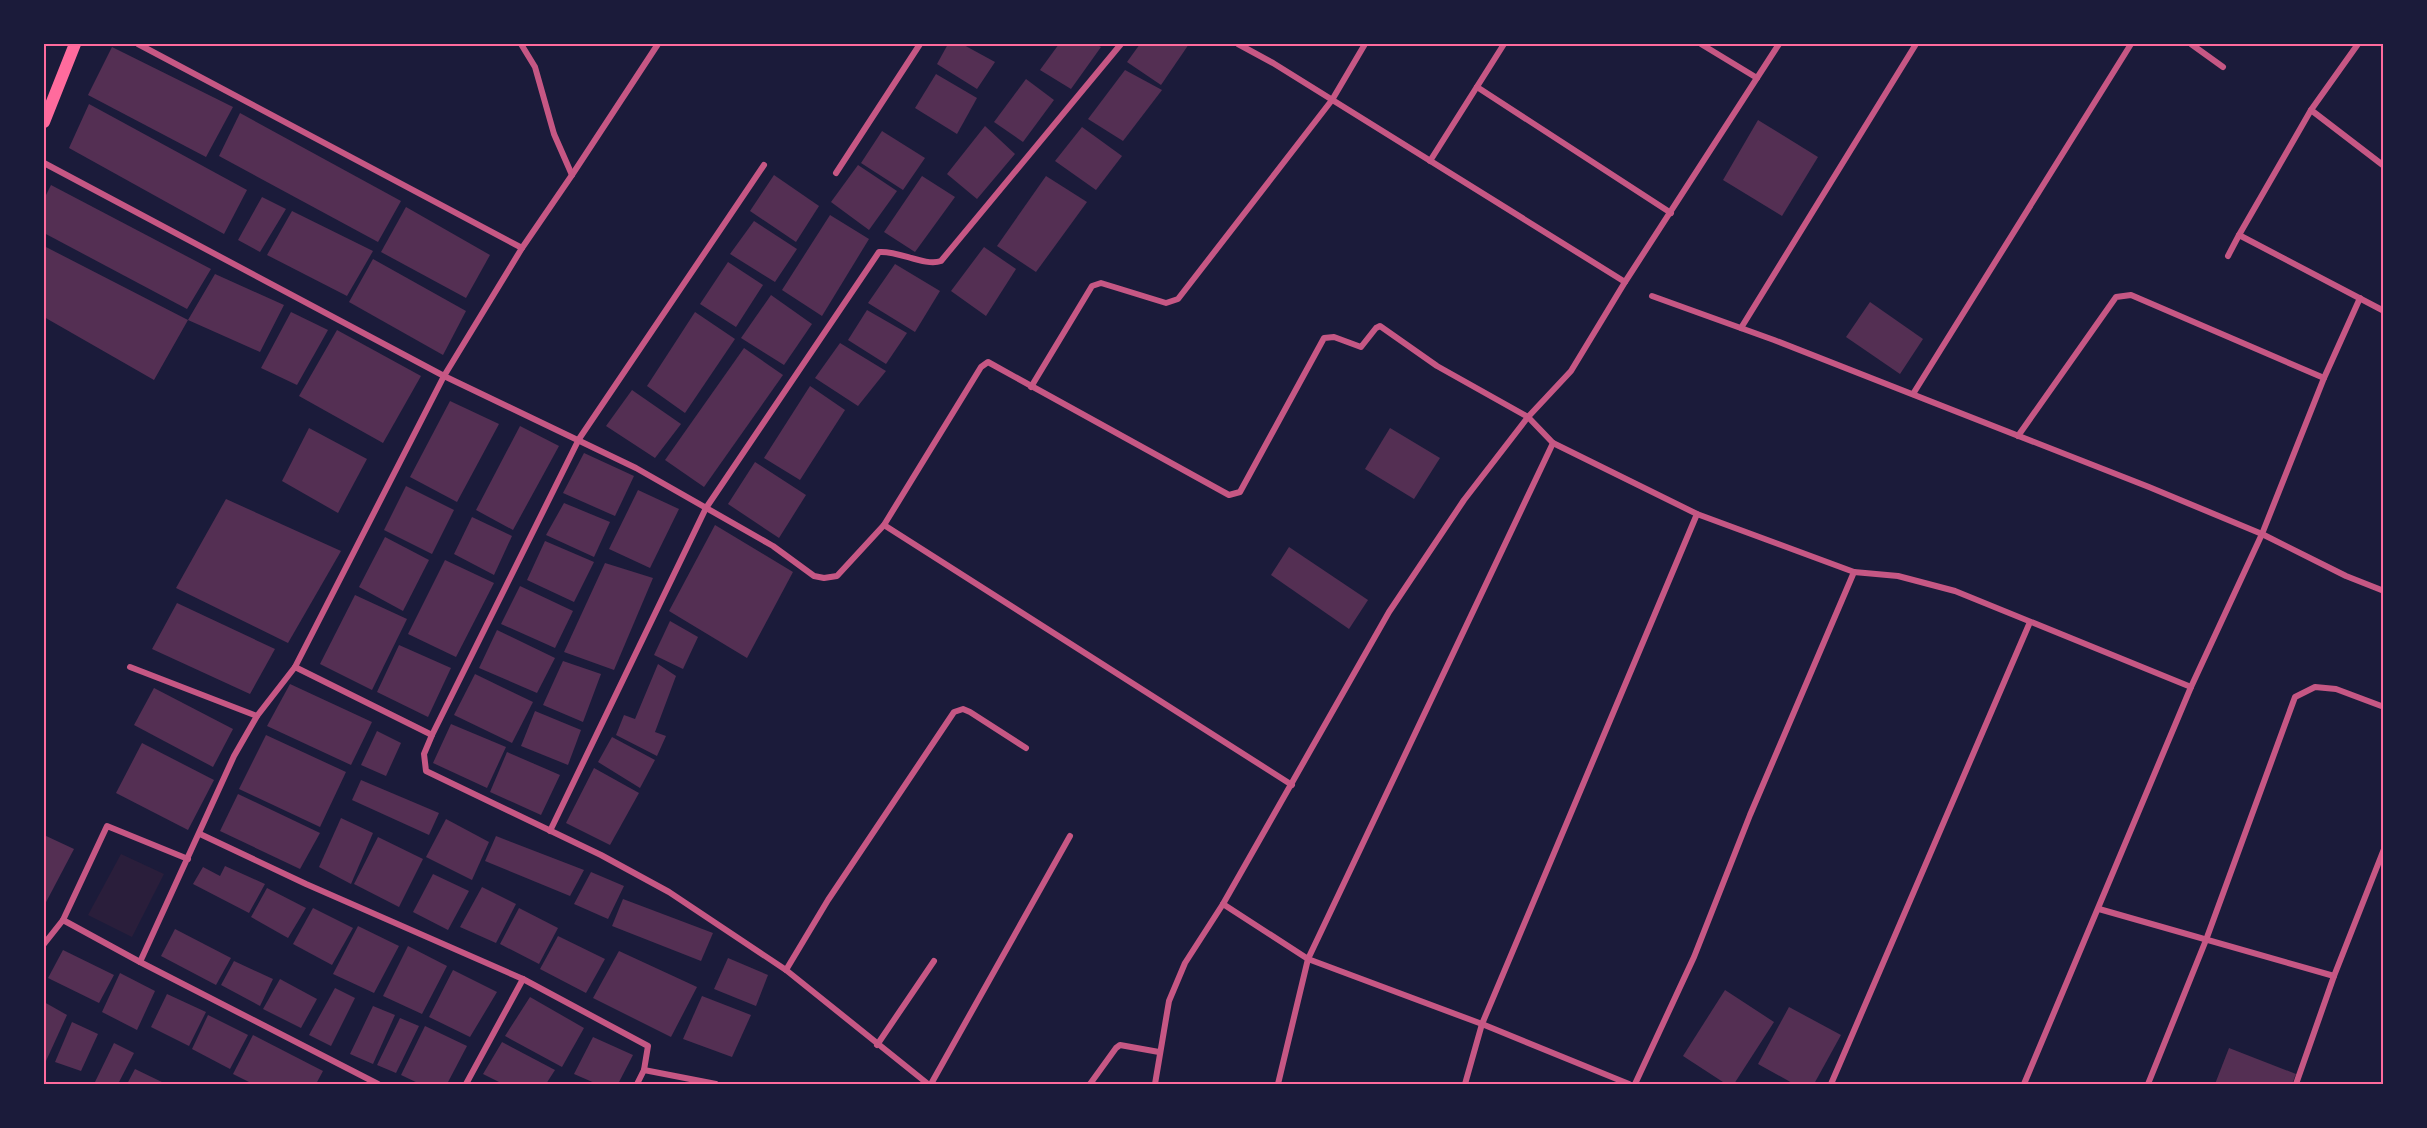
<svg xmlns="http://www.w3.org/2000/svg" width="2427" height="1128" font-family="Poppins,sans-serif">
	<rect width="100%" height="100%" fill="#1b1b3a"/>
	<polygon fill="#2a1e3b" points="121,854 164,874 132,937 88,915"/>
	<g fill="#542f53">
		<polygon points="948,44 962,44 995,62 977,89 937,64"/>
		<polygon points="1059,44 1095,44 1101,47 1071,89 1040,70"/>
		<polygon points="1140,44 1189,44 1161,85 1127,62"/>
		<polygon points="112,47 233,107 206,157 88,95"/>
		<polygon points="1125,70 1162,90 1123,141 1088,119"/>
		<polygon points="936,74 977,98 957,134 915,108"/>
		<polygon points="1026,79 1054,100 1023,142 994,122"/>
		<polygon points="89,104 247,190 224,234 69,148"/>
		<polygon points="240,113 401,201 378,242 219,156"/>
		<polygon points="1758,120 1818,157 1782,216 1723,180"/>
		<polygon points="985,126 1015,154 977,199 947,174"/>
		<polygon points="1082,127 1122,156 1096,190 1055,161"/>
		<polygon points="882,131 925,158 903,190 861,163"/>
		<polygon points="858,165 897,191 869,230 831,202"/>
		<polygon points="774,175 819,206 796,242 750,211"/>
		<polygon points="922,176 955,197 915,252 884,232"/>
		<polygon points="1046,176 1087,202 1036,272 997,246"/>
		<polygon points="51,185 211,269 187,309 44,233 44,199"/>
		<polygon points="262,197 286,209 260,252 238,240"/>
		<polygon points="406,207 490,255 466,298 381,252"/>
		<polygon points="292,211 373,251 347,296 267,255"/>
		<polygon points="830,215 869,239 822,316 782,290"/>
		<polygon points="754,221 797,249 775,282 730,254"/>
		<polygon points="44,246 188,320 215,274 284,305 260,352 188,320 154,380 44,317"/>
		<polygon points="984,247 1016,269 986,316 951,291"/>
		<polygon points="373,259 466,311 443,355 349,302"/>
		<polygon points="728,262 763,285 736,327 700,304"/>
		<polygon points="895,264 940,291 915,332 868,303"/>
		<polygon points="771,295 812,324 784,365 741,338"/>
		<polygon points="1870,302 1923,339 1900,374 1846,337"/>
		<polygon points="867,310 907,333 886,364 848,340"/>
		<polygon points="291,312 328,330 297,385 261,368"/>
		<polygon points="695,312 735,339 685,413 647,386"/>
		<polygon points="337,330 421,376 383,443 299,396"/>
		<polygon points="840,343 886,371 858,406 815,378"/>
		<polygon points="744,348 783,375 704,487 665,460"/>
		<polygon points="810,386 845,410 800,480 764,458"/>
		<polygon points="632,390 681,424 655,458 606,426"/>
		<polygon points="450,401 499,424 457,502 410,477"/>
		<polygon points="520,426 559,446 513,530 476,510"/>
		<polygon points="309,428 367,459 338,513 282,481"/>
		<polygon points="1390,428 1440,458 1414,499 1365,469"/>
		<polygon points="584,453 634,476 615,516 563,493"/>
		<polygon points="755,462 806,495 779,538 728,504"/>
		<polygon points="406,486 454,510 432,554 384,530"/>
		<polygon points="638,490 679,509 650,568 609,549"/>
		<polygon points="226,499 341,551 288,643 176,588"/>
		<polygon points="564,503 610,522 594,557 546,535"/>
		<polygon points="472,517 512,536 494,575 454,554"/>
		<polygon points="715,525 793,572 747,658 669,611"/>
		<polygon points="385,537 429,560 403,611 359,587"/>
		<polygon points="545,541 594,562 574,602 527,580"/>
		<polygon points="1289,547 1368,600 1349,629 1271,575"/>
		<polygon points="445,560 494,583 456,657 408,634"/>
		<polygon points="605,563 653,578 614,670 564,652"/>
		<polygon points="520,586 573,611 555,648 501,624"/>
		<polygon points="355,595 407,619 372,690 320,664"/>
		<polygon points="177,603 275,649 250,694 152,649"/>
		<polygon points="670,621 698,637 683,669 654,655"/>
		<polygon points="497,630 555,658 537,693 479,668"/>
		<polygon points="399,645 451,668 428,717 377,692"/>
		<polygon points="563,661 601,674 583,722 543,705"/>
		<polygon points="658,664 676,676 655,732 666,736 657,756 616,735 624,715 635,719"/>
		<polygon points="475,674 533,702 512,743 454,715"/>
		<polygon points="290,684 372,722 351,765 267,726"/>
		<polygon points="154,688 233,729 213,767 134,725"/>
		<polygon points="535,711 581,730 568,765 521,746"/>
		<polygon points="451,724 506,747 487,788 433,763"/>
		<polygon points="377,731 401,743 386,776 361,765"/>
		<polygon points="266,735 346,772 320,827 239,789"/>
		<polygon points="612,737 655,760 640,788 598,762"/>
		<polygon points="142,743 214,780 188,830 116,793"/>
		<polygon points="507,752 560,775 541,815 490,792"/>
		<polygon points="594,768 639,793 610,845 566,823"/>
		<polygon points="361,780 439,813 429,835 352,800"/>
		<polygon points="238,794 320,833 300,869 220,831"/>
		<polygon points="341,818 373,833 351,884 319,867"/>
		<polygon points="446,819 489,842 472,880 426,857"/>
		<polygon points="44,835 74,849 44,906"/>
		<polygon points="496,836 584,870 570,896 485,861"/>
		<polygon points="378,837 423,859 399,907 354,884"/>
		<polygon points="225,866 265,884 249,913 193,884 203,867 220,876"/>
		<polygon points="591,872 624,886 608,919 574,904"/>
		<polygon points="433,874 469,891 448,930 413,912"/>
		<polygon points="482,887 516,904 496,943 460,927"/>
		<polygon points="267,888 306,908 288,938 251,917"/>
		<polygon points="623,899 713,933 701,961 612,926"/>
		<polygon points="313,908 353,928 332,965 293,944"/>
		<polygon points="519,908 558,928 539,964 500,944"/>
		<polygon points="358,926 399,946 374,993 333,974"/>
		<polygon points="175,929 231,958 216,985 161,956"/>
		<polygon points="558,936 605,959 586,993 540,969"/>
		<polygon points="408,946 447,966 422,1014 383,996"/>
		<polygon points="63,950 114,975 99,1003 48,978"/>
		<polygon points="619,951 697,987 671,1037 593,998"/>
		<polygon points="728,958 768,975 756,1006 714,989"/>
		<polygon points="234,961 273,979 260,1006 221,985"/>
		<polygon points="453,970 497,992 470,1037 429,1017"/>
		<polygon points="120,973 155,991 137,1030 102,1012"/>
		<polygon points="280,979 317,999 301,1028 263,1009"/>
		<polygon points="335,988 355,998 331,1046 309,1035"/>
		<polygon points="1725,990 1774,1022 1734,1084 1726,1084 1683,1056"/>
		<polygon points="167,994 206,1012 189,1046 151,1027"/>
		<polygon points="702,996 751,1015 732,1057 683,1039"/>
		<polygon points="530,997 584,1028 562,1067 505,1036"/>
		<polygon points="44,1002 67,1015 46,1061 44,1060"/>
		<polygon points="373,1006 395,1015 373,1064 350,1054"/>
		<polygon points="1789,1007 1841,1035 1814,1084 1794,1084 1758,1064"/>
		<polygon points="208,1015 248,1035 230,1069 192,1049"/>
		<polygon points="400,1018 419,1026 396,1073 377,1065"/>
		<polygon points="72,1022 98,1034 81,1071 55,1062"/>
		<polygon points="425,1026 467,1046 447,1084 420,1084 401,1075"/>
		<polygon points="253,1035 323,1071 316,1084 253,1084 233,1074"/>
		<polygon points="593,1037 633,1055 618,1084 597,1084 574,1074"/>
		<polygon points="502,1042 555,1070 546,1084 503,1084 483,1074"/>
		<polygon points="114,1043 134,1053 118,1084 94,1084"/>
		<polygon points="2229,1048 2296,1074 2292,1084 2215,1084"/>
		<polygon points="135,1069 166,1084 127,1084"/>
	</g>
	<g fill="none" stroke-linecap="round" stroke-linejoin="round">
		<g stroke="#c65784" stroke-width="6">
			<polyline points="138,44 522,248"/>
			<polyline points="521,44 535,67 554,134 572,175"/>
			<polyline points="1238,44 1273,63 1625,282"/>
			<polyline points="1701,44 1757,78"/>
			<polyline points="2191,44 2223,67"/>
			<polyline points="2358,44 2311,110 2384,166"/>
			<polyline points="1477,87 1671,213"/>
			<polyline points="1430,161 1504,44"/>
			<polyline points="44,163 444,376 636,468 773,546 814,576 824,578 837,576 884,525 981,367 988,362 1229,495 1240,492 1324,338 1334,337 1361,347 1376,328 1380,326 1437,366 1528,417 1553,443 1697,514 1854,572"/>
			<polyline points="836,173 920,44"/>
			<polyline points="2239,235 2311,110"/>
			<polyline points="2228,256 2239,235 2384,311"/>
			<polyline points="1652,296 1774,340 2149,487 2262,534 2346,576 2384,591"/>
			<polyline points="1741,328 1916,44"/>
			<polyline points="1031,387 1092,286 1101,283 1166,303 1178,299 1332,100 1365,44"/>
			<polyline points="1913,394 2131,44"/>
			<polyline points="2018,436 2116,297 2131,295 2324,378"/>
			<polyline points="884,525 1292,785"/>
			<polyline points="130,667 257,716"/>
			<polyline points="295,667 432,735 424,754 426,771 601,855 669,892 786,970"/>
			<polyline points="432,735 579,439 764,165"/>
			<path d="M 550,831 L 706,508 L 879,252 C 898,250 925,267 941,261 L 1121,44"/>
			<polyline points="200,834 306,884 523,979 466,1084"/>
			<polyline points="1223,904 1308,959 1482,1024 1629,1084"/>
			<polyline points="2099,909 2334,976"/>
			<polyline points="63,920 107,826 188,859"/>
			<polyline points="44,944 63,920 140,962 378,1084"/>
			<polyline points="140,962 234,756 257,716 295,667 444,376 522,248 572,175 658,44"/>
			<polyline points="523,979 648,1046 644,1070 637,1084"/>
			<polyline points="877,1045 934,961"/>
			<polyline points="644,1070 716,1084"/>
			<polyline points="928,1084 786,970 828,900 954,712 963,709 970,712 1026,748"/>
			<polyline points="931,1084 1070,836"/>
			<polyline points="1090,1084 1116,1048 1120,1045 1159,1052"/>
			<polyline points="1155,1084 1169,1001 1185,963 1223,904 1389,612 1464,500 1528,417 1571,371 1625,282 1779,44"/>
			<polyline points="1278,1084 1308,959 1553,443"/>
			<polyline points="1465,1084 1482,1024 1697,514"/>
			<polyline points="1635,1084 1694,957 1750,815 1854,572 1898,576 1955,591 2191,687"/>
			<polyline points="1831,1084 2030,622"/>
			<polyline points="2024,1084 2191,687 2262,534 2324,378 2360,298"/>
			<polyline points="2148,1084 2206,940 2295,697 2315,687 2336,689 2384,707"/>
			<polyline points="2296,1084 2334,976 2384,849"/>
		</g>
		<polyline stroke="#ff6b9d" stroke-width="12" points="44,122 75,44"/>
	</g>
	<rect width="2427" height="1128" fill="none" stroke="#1b1b3a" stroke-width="90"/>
	<rect x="45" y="45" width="2337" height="1038" fill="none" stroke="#ff6b9d" stroke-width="2"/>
</svg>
